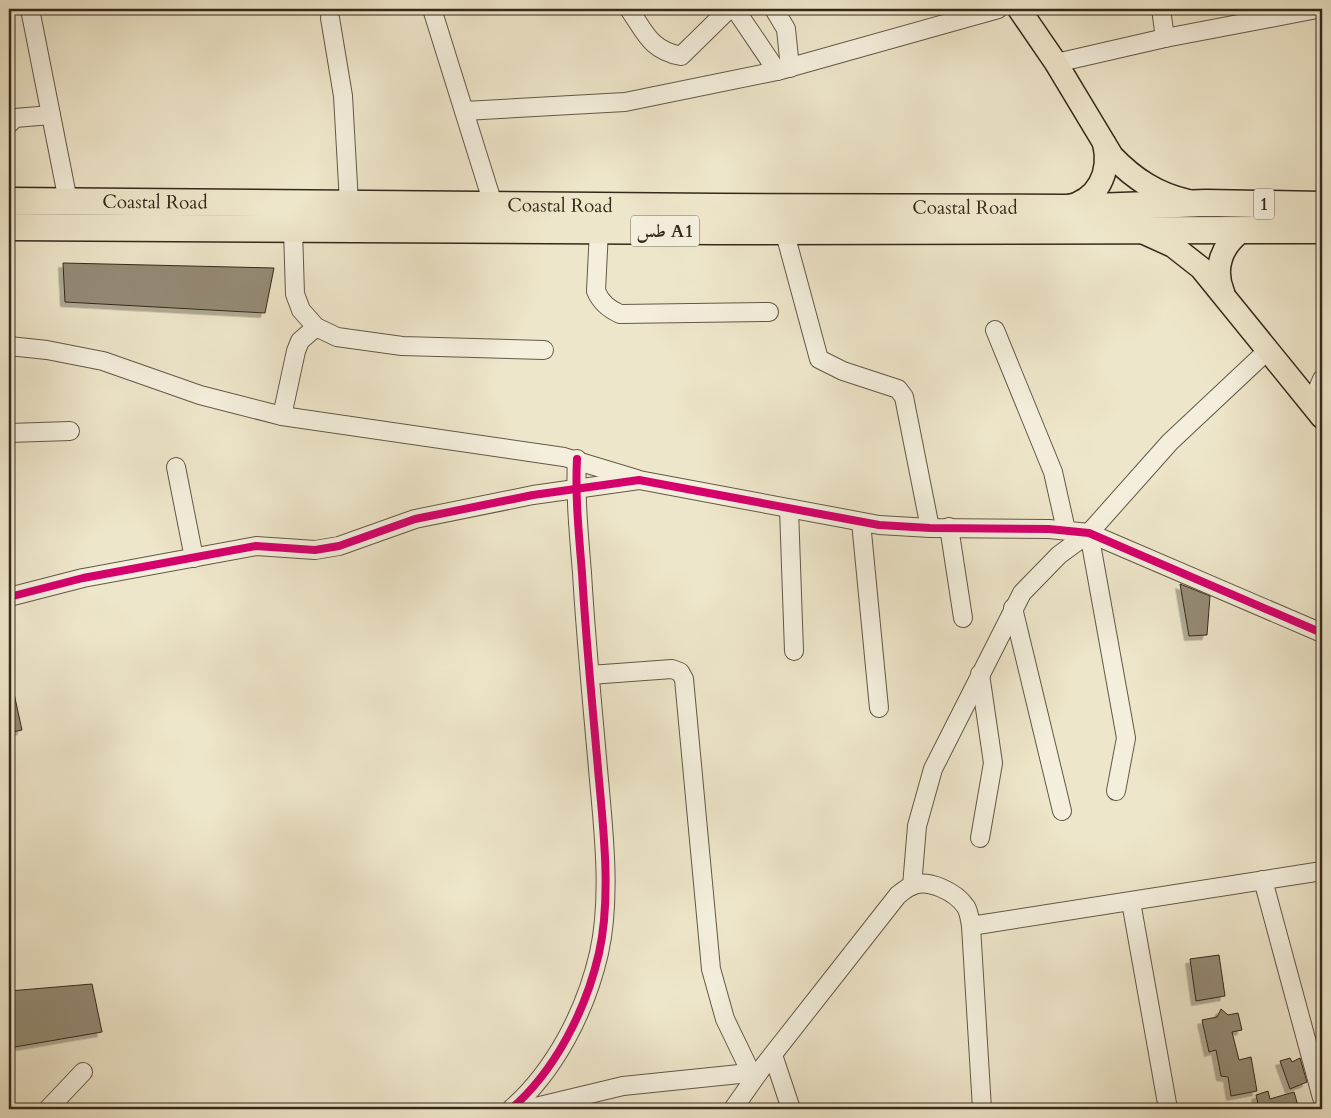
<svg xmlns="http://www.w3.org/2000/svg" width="1331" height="1118" font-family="Cardo,Amiri,serif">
	<defs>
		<filter id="shadow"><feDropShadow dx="-4.5" dy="4.5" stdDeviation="0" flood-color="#0004"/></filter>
	</defs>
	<rect width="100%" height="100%" fill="#eee6ca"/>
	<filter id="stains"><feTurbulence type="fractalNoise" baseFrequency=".004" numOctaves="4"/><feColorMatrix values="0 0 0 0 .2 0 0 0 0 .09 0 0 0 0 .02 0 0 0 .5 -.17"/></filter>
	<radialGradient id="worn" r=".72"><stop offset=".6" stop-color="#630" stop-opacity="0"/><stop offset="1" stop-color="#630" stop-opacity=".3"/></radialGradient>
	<g fill="#958b76" stroke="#35291a" filter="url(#shadow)">
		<polygon points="63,263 274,268 265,313 65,302"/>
		<polygon points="1180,584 1210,596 1207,635 1189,636"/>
		<polygon points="13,689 22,730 9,733 9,690"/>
		<polygon points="1219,955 1225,996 1196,1001 1190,959"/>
		<polygon points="92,984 102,1032 9,1048 9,991"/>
		<polygon points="1221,1009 1228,1015 1238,1013 1242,1030 1232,1032 1239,1060 1251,1057 1257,1091 1231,1096 1228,1077 1221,1076 1216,1050 1209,1052 1202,1020 1217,1017"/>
		<polygon points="1290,1058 1292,1062 1300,1058 1307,1082 1290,1089 1280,1061"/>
		<polygon points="1268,1091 1270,1099 1294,1092 1299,1109 1270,1109 1269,1105 1259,1108 1256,1095"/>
	</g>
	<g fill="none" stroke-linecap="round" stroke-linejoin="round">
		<g stroke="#635846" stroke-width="20">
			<g id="minor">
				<polyline points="30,9 68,201"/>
				<polyline points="432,9 493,204"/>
				<path d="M 629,9 C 645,32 650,50 681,56 L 729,9"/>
				<polyline points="735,9 777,71"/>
				<polyline points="774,9 786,29 790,68"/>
				<polyline points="1161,9 1165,38"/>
				<polyline points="330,18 343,96 349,203"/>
				<polyline points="1056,63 1165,38 1317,9"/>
				<polyline points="464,111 625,102 777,71 998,9"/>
				<polyline points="9,124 15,118 51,115"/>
				<polyline points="293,230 295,294 301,310 316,327 337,337 402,346 544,350"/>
				<path d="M 599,230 L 596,291 C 601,303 609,309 620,314 L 769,312"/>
				<polyline points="784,230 819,359 843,371 898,389 904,397 930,528"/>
				<polyline points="995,330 1053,472 1066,530"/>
				<polyline points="9,346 47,350 103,361 200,395 282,416 564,457 637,479"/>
				<polyline points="1312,403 1322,379"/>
				<polyline points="282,416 296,351 300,341 316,327"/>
				<polyline points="9,433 70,431"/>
				<polyline points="176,467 194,558"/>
				<polyline points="789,509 794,651"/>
				<polyline points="861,522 879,708"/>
				<polyline points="949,527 963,618"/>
				<polyline points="1089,533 1126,738 1116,791"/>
				<polyline points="9,597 83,578 256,546 315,550 339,546 415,519 533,495 639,480 879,525 930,528 1049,529 1089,533 1322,633"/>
				<polyline points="1013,608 1062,811"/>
				<polyline points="980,674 993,763 980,838"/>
				<polyline points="590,675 672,669 680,672 684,679 711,969 725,1019 751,1073"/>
				<polyline points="1263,880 1322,1098"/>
				<polyline points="912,886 917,826 933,769 1022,593 1059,555 1089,533 1170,442 1268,350"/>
				<polyline points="1131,902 1168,1109"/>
				<polyline points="971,926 1322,871"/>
				<polyline points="773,1055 791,1109"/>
				<polyline points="48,1109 83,1072"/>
				<path d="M 511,1109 C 555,1071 586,1010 599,953 C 611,900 604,834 599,780 C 593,711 586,642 582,573 C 579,535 575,497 577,459"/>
				<polyline points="527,1109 623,1086 759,1072"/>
				<path d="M 733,1109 L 759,1072 L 898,895 C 902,892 907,888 911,886 C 928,878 956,892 966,907 C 969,912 970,920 971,926 L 982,1109"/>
			</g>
		</g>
		<g stroke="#35291a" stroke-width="25">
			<g id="major">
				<path d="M 1019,9 L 1056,63 L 1112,156 C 1134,179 1157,194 1188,201"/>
				<path d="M 1067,207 C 1098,200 1111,173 1104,143"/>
				<polyline points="1140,231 1173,246 1201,268 1322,417"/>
				<path d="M 1223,292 C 1213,268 1222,245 1242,231"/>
			</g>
		</g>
		<g stroke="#35291a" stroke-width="29">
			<g id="highway">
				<path id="s1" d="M 9,201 L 717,207 L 1065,208 L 1206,203 L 1322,205"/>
				<polyline points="9,227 717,231 1322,230"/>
			</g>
		</g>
		<use href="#minor" stroke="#f4efdd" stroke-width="18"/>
		<use href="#major" stroke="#eee6ca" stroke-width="22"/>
		<use href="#highway" stroke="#eee6ca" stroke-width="26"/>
		<g stroke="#f4efdd" stroke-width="11">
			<g id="cycleway">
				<polyline points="9,597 83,578 256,546 315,550 339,546 415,519 533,495 639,480 879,525 930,528 1049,529 1089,533 1322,633"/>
				<path d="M 511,1109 C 555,1071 586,1010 599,953 C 611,900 604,834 599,780 C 593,711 586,642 582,573 C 579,535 575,497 577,459"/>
			</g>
		</g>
		<use href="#cycleway" stroke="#d6006c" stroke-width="8"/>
	</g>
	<g text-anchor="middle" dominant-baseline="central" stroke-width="4.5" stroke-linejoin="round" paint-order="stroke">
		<g fill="#f4efdd" stroke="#6e6454" stroke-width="1">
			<rect x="1254" y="188.5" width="20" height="31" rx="4"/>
			<rect x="631" y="215.5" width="68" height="31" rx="4"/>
		</g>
		<g font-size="18" font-weight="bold" fill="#35291a">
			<text x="1264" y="204">1</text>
			<text x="665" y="231">طس A1</text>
		</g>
		<g font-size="19" fill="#35291a" stroke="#f4efdd">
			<text stroke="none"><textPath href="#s1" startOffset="146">Coastal Road</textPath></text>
			<text stroke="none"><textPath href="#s1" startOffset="551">Coastal Road</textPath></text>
			<text stroke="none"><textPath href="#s1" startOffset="956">Coastal Road</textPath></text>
		</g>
	</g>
	<rect width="1331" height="1118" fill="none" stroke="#eee6ca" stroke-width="30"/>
	<rect x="10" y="10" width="1311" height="1098" fill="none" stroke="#35291a" stroke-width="2.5"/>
	<rect x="15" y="15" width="1301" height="1088" fill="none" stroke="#35291a"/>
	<rect width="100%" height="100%" filter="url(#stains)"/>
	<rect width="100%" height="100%" fill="url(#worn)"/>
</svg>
